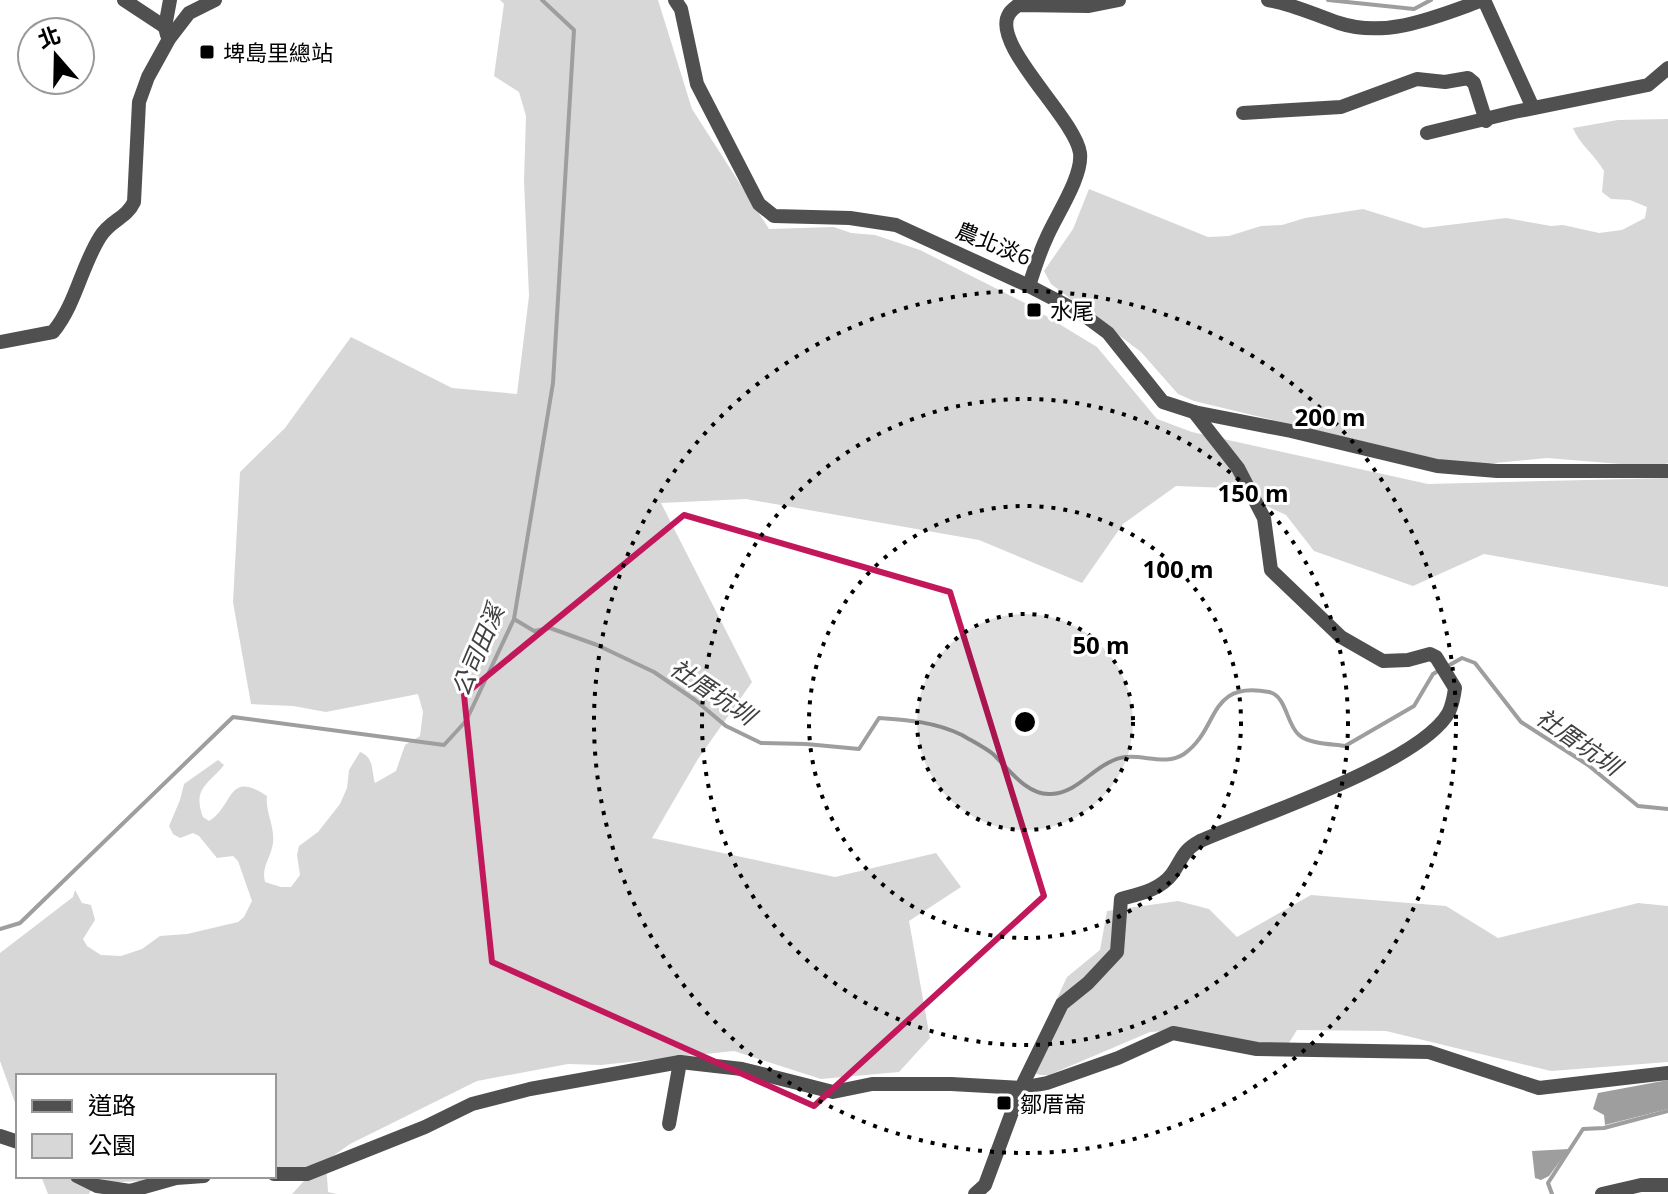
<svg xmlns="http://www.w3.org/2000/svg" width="1668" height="1194" font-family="'Open Sans','Noto Sans TC',sans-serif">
	<rect width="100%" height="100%" fill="#fff"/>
	<g fill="#d7d7d7">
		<path d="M 500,0 L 658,0 L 692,109 L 769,229 L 834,227 L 851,233 L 875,235 L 920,250 L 1023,302 L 1097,347 L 1157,419 L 1192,432 L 1428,484 L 1668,478 L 1668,587 L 1484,554 L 1413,586 L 1314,551 L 1286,515 L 1228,488 L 1176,486 L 1123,524 L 1082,583 L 979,540 L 746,499 L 661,503 L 752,682 L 698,759 L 652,838 L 835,877 L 936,853 L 961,887 L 909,921 L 930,1038 L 899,1072 L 821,1079 L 734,1051 L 601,1065 L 568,1064 L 477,1081 L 350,1144 L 326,1161 L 328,1192 L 337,1194 L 292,1194 L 304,1181 L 274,1175 L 274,1076 L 18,1076 L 18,1111 L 0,1061 L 0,953 L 73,897 L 75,890 L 82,903 L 91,905 L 95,920 L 83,939 L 87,946 L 101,955 L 121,956 L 142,949 L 160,936 L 187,934 L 238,922 L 244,917 L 252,901 L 238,861 L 233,856 L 217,858 L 199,836 L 193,833 L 180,838 L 173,834 L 169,826 L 180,800 L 184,784 L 218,760 L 224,765 C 209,784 192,788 203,817 L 209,821 C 234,806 227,769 267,796 C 265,812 275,826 273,843 C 271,858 261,867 265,882 L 281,887 L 291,887 L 300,875 L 297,855 L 299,846 L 318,832 L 340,804 L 347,788 L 349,770 L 360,752 C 375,758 371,771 375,783 L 396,771 L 405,745 L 420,736 L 423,712 L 418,694 L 326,712 L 293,706 L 251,704 L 233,602 L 240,472 L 285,428 L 351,337 L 452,388 L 517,394 L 529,296 L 524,181 L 526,116 L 519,92 L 494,76 L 504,4 Z"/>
		<path d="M 1668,119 L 1668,463 L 1657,467 L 1547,458 L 1464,466 L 1194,401 L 1178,394 L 1141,352 L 1051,284 L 1044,271 L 1073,229 L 1089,189 L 1208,237 L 1229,236 L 1261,226 L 1282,225 L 1305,218 L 1363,209 L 1424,228 L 1506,218 L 1551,226 L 1563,225 L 1599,233 L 1622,230 L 1645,218 L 1647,207 L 1630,200 L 1611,199 L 1602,192 L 1604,171 C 1595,155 1579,144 1573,128 L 1618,120 Z"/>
		<polygon points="1311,895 1446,906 1498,938 1638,903 1668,906 1668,1062 1551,1071 1386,1031 1297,1030 1287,1046 1166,1031 1150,1032 1049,1075 1040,1075 1032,1072 1036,1043 1067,977 1100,950 1107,911 1178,901 1209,909 1237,937"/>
		<polygon points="41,1176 242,1176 121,1182 91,1190 89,1194 48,1194"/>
	</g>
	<g fill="#9e9e9e">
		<polygon points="1668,1080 1668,1109 1605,1125 1604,1115 1593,1109 1598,1093"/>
		<polygon points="1569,1149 1549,1176 1541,1180 1535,1178 1532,1151"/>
	</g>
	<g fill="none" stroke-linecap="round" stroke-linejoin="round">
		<g stroke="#9e9e9e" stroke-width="4">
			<polyline points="1328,0 1414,9 1431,0"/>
			<path d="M 514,619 L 534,631 L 550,628 L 597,645 L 654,672 L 695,700 L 726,726 L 761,743 L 806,744 L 859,749 L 879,718 C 909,720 935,722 962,735 C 972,741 984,747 993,754 C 1009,769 1027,796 1051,794 C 1077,793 1091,769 1114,760 C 1137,750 1163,768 1184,754 C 1220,729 1207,680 1269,692 C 1287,696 1286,724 1299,735 C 1309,744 1332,744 1345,746 L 1414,706 L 1433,674 L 1438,671"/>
			<polyline points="1446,667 1462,658 1475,663 1521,722 1588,765 1638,806 1668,809"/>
			<polyline points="0,929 20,923 233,717 444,745 466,721 514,619 553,383 574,30 542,0"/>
			<polyline points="1552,1194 1548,1183 1583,1129 1604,1128 1668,1111"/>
		</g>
		<g stroke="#505050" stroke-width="14">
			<polyline points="124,0 165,27"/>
			<path d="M 675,0 L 681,9 L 697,84 L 759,204 L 774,216 L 850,218 L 896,225 L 1029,286 L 1081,313 L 1108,333 L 1163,402 L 1194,412 L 1238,468 L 1264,518 L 1271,570 L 1341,637 L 1383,661 L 1408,660 L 1430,654 L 1436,657 L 1455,688 C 1454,696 1452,705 1449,712 C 1421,763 1257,816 1200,841 C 1182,851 1183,858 1172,874 C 1160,890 1139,894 1121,899 L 1117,952 L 1088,983 L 1062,1004 L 1021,1088 L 985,1185 L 975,1194"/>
			<path d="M 1268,0 C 1293,4 1315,15 1339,23 C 1387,39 1438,16 1483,0"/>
			<polyline points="1484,0 1533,108"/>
			<polyline points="167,35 165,27 170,0"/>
			<polyline points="1243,113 1341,107 1417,79 1445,82 1468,78 1474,83 1486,121"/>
			<polyline points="1427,133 1514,112 1648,85 1668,68"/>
			<path d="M 1029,286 C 1034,270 1039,254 1046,239 C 1055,217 1083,177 1080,153 C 1075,118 990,44 1009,14 C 1011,10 1015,8 1018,5 L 1089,6 L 1119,0"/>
			<path d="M 0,342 L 53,332 C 76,304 81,267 100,237 C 110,220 126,219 134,202 L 139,102 L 148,77 L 169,39 L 189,13 L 215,0"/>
			<polyline points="1194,412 1291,431 1437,466 1497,471 1668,471"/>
			<polyline points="669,1124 680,1062"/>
			<polyline points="0,1136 18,1142"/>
			<polyline points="274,1174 307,1174 425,1127 472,1104 530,1089 680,1062 742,1069 833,1092 872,1084 951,1084 1021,1088 1047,1083 1118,1058 1173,1033 1257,1049 1429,1052 1539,1088 1668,1073"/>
			<polyline points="77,1176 97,1186 130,1191 176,1178 204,1176"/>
			<polyline points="1602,1194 1641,1185 1668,1185"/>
		</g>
	</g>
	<path fill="none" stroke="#c2185b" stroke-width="6" stroke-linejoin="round" d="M 684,515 L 950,592 L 1044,896 L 814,1106 L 492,962 L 464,695 Z"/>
	<circle cx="1025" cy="722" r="108" fill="#000" fill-opacity=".12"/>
	<g fill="none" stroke="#000" stroke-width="4" stroke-dasharray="4 8">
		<circle cx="1025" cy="722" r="108"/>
		<circle cx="1025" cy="722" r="216"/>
		<circle cx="1025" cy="722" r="323"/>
		<circle cx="1025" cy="722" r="431"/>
	</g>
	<g fill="#000" stroke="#fff" stroke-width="3">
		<rect x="199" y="44" width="16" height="16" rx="4"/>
		<rect x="1026" y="302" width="16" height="16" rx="4"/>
		<rect x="996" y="1095" width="16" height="16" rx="4"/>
	</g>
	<g text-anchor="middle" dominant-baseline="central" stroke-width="6" stroke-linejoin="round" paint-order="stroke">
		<g font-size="22" fill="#000" stroke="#fff" text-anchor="start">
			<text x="223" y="52">埤島里總站</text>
			<text x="1050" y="310">水尾</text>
			<text x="1020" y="1103">鄒厝崙</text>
		</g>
		<g font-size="22" fill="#000" stroke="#fff">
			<text transform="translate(994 243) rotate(22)">農北淡6</text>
		</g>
		<g font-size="24" font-style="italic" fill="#3f3f3f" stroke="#fff">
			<text transform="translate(477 650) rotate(-67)">公司田溪</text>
			<text transform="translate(713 691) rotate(34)">社厝坑圳</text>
			<text transform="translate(1579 741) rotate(35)">社厝坑圳</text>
		</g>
	</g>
	<circle cx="1025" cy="722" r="12" fill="#000" stroke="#fff" stroke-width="4"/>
	<g font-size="24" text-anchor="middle" font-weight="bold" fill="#000" stroke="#fff" stroke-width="6" stroke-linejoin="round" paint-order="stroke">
		<text x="1330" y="426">200 m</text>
		<text x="1253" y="502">150 m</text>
		<text x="1178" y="578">100 m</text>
		<text x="1101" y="654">50 m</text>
	</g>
	<rect x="16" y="1074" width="260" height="104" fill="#ffffff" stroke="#999999" stroke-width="2"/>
	<rect x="32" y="1100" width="40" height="12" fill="#505050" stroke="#999999" stroke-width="2"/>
	<text x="88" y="1114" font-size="24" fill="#000000">道路</text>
	<rect x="32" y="1134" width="40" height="24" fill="#d7d7d7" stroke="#999999" stroke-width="2"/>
	<text x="88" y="1154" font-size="24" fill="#000000">公園</text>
	<g transform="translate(56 56) rotate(340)"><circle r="38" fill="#ffffff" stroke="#999999" stroke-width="2"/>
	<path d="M0-6L14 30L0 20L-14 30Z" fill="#000000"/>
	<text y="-12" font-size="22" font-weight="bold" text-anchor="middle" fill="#000000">北</text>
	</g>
</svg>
